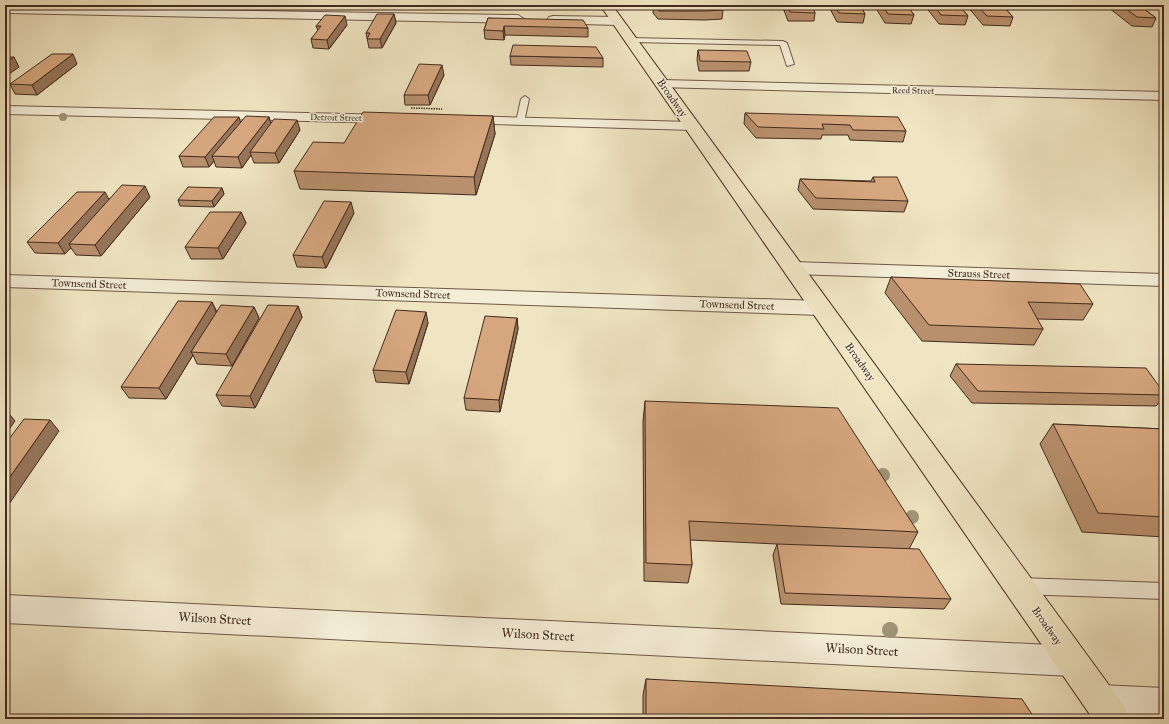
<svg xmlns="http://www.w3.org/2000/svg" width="1169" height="724" font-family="'IM FELL Great Primer',serif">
	<rect width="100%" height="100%" fill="#f0e5c2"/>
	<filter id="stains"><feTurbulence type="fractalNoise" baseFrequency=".005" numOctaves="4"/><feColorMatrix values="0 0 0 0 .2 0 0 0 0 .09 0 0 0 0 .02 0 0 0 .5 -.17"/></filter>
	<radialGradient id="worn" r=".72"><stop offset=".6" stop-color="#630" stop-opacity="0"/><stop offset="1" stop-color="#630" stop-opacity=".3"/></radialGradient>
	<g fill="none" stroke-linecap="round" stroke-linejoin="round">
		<g stroke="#6e5a47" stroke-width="2">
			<g id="service">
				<polygon points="628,38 783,41 787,43 794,64 787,66 780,45 631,42 627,40"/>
				<polygon points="525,96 529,99 524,122 520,125 516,122 521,99"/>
				<polygon points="1020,578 1164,583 1164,599 1020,594 1014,592 1012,586 1014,580"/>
			</g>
		</g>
		<g stroke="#6e5a47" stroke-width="2">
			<g id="minor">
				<polygon points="5,7 518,15 524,19 518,23 5,13"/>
				<polygon points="553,16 617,17 623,21 617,25 549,23 547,20 549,17"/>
				<polygon points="662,80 1164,92 1164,100 657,87 655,84 657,81"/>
				<polygon points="5,106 390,115 395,116 397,119 395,122 390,123 5,114"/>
				<polygon points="464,116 692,122 697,123 699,126 697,129 692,130 459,123 457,120 459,117"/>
				<polygon points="793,262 1164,274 1164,286 793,274 786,272 783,268 786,264"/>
				<polygon points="5,275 821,301 828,303 831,308 828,313 821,315 5,287"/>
				<polygon points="5,595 1072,646 1083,650 1087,661 1083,672 1072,676 5,623"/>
				<polygon points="1101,685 1164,688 1164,719 1101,717 1090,712 1085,701 1090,690"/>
			</g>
		</g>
		<g stroke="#422b1e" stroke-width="2">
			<polygon id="primary" points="600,5 612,5 1125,707 1129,719 1093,719"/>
		</g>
		<polyline stroke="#422b1e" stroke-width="1.5" stroke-dasharray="1.5 1" stroke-linecap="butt" points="411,108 442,109"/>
		<use href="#service" fill="#f5eed7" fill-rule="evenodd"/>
		<use href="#minor" fill="#f5eed7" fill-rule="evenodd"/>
		<use href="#primary" fill="#f0e5c2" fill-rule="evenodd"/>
	</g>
	<g fill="#a09478">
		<circle cx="63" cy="117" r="4"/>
		<circle cx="883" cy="475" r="7"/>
		<circle cx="912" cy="517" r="7"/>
		<circle cx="890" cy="630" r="8"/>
	</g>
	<g fill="#b8906d" stroke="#422b1e">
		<polygon points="356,5 376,5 375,7 357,6"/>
		<polygon points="389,5 408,5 406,7 389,7"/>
		<polygon points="654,5 722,5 723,10 722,19 705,20 658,19 653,13"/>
		<polygon points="782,5 812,5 815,13 814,21 788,21"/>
		<polygon points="828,5 860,5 865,14 863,23 837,22"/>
		<polygon points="874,5 907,5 914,15 911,24 885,23"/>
		<polygon points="925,5 959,5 968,16 965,25 939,24 925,6"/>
		<polygon points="968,5 1002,5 1013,17 1010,26 983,25 968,7"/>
		<polygon points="1111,5 1139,5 1156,18 1152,27 1132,26 1109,8"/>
		<polygon points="1159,5 1164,5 1164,13 1158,8"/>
		<polygon points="394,14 396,23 382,48 369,48 366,33"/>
		<polygon points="488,18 588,28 588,37 505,35 504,40 485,39 484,30"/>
		<polygon points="347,25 329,49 313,48 311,39 318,31 316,26"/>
		<polygon points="698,50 751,62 749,71 699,71 697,60"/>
		<polygon points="510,56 603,58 603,67 511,65"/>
		<polygon points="77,64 37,95 15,94 10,84"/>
		<polygon points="444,75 430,105 405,105 404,95"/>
		<polygon points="745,113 906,131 903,142 850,140 848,135 822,135 821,139 756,138 744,124"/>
		<polygon points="493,116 495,134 476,195 300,189 294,171 344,143"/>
		<polygon points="269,117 271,123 300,130 279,163 254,163 251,155 242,168 216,167 214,161 209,167 183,167 179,156 240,122"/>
		<polygon points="873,177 908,201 904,212 813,209 798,190 800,179 871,181"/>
		<polygon points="222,188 224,194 214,207 180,206 178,200"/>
		<polygon points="150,197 101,256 76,255 71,248 65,254 35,253 27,242 109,199"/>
		<polygon points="241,212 246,223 223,259 191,259 185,247"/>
		<polygon points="354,213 326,268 297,267 293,255"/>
		<polygon points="891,277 1093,304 1083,320 1037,319 1043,329 1034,345 922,341 885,293"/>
		<polygon points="212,302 217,312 254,307 259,318 232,366 197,364 193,355 166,399 129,398 121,387"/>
		<polygon points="298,306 302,317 255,408 222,406 216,395"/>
		<polygon points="517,318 518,329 500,412 466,410 464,398"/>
		<polygon points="428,323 409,384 376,382 373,370"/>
		<polygon points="956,364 1164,393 1164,397 1156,406 972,403 950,376"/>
		<polygon points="645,401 918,532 909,549 951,599 944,609 781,604 773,555 777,544 690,540 692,565 688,583 644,581 643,421"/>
		<polygon points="1053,424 1164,429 1164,537 1082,532 1040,444"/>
		<polygon points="646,679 1035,719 643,719 643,695"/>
	</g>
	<g fill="#967559" stroke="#422b1e">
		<polygon points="394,14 396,23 382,48 380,39"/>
		<polygon points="345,16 347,25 329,49 327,40"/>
		<polygon points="504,26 505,35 504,40 503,31"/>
		<polygon points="73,54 77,64 37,95 32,85"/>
		<polygon points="14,57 19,67 5,77 5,63"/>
		<polygon points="442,65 444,75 430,105 428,95"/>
		<polygon points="493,116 495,134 476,195 474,177"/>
		<polygon points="239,117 242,128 212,156 214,161 209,167 205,157"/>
		<polygon points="269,117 272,127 250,152 251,155 242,168 238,157"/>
		<polygon points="297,120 300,130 279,163 275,153"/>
		<polygon points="145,186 150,197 101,256 95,245"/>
		<polygon points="222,188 224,194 214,207 212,201"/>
		<polygon points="105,192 111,203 69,244 71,248 65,254 58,243"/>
		<polygon points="351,202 354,213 326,268 322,257"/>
		<polygon points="241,212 246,223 223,259 218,248"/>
		<polygon points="212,302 217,314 191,352 193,355 166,399 159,388"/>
		<polygon points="298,306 302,317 255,408 250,396"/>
		<polygon points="254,307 259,318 232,366 226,354"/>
		<polygon points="426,312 428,323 409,384 406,372"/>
		<polygon points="517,318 518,329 500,412 499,400"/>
		<polygon points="6,410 15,421 5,435 5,411"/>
		<polygon points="50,420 59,431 5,510 5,484"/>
	</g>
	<g fill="#d6a77f" stroke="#422b1e">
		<polygon points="655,5 722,5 723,10 706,11 659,11"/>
		<polygon points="787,5 812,5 815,13 790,12"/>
		<polygon points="835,5 860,5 865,14 839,13"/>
		<polygon points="882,5 907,5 914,15 888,14"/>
		<polygon points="934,5 959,5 968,16 941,15"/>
		<polygon points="977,5 1002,5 1013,17 987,16"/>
		<polygon points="1121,5 1139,5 1156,18 1137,17"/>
		<polygon points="377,14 394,14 380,39 367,39 370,33 366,33"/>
		<polygon points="325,15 345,16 327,40 311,39 321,26 316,26"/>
		<polygon points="488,18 583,20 588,28 504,26 503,31 484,30"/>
		<polygon points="513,45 596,47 603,58 510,56"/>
		<polygon points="698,50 747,51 751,62 700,61"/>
		<polygon points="52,54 73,54 32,85 10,84"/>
		<polygon points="5,57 14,57 5,63"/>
		<polygon points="419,64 442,65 428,95 404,95"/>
		<polygon points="363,112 493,116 474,177 294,171 313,142 344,143"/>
		<polygon points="745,113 898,117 906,131 853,130 850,125 822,124 824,129 758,127"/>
		<polygon points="246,116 269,117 238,157 212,156"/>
		<polygon points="214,117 239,117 205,157 179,156"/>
		<polygon points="274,119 297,120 275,153 250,152"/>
		<polygon points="873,177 897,177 908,201 816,198 800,179 875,182"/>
		<polygon points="122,185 145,186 95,245 69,244"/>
		<polygon points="188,187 222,188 212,201 178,200"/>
		<polygon points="77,192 105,192 58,243 27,242"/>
		<polygon points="324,201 351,202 322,257 293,255"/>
		<polygon points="210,212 241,212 218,248 185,247"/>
		<polygon points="891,277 1080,284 1093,304 1028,302 1043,329 929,325"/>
		<polygon points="178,301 212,302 159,388 121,387"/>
		<polygon points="221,305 254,307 226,354 191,352"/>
		<polygon points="268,305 298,306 250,396 216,395"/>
		<polygon points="396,310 426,312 406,372 373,370"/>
		<polygon points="485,316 517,318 499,400 464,398"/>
		<polygon points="956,364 1146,368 1164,393 1164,395 978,391"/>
		<polygon points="645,401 838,408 918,532 689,521 692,565 646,563"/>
		<polygon points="24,419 50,420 5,484 5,443 6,443"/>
		<polygon points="1053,424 1164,429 1164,517 1098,513"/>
		<polygon points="777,544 919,549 951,599 785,593"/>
		<polygon points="646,679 1022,699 1035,719 646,719"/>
	</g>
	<g text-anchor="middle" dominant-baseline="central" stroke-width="3" stroke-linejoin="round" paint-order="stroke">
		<g font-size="9" fill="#422b1e" stroke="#f5eed7">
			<text transform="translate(913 90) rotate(1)">Reed Street</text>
			<text transform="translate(336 117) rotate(1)">Detroit Street</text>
		</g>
		<g font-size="11" fill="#422b1e" stroke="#f5eed7">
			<text transform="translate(672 98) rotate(55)">Broadway</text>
			<text transform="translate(979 274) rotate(2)">Strauss Street</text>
			<text transform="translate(89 284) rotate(2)">Townsend Street</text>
			<text transform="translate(413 294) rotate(2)">Townsend Street</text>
			<text transform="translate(737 305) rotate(2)">Townsend Street</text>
			<text transform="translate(860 362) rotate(55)">Broadway</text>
			<text transform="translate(1047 626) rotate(55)">Broadway</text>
		</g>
		<g font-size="13" fill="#422b1e" stroke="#f5eed7">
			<text transform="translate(215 619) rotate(3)">Wilson Street</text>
			<text transform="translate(538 635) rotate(3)">Wilson Street</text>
			<text transform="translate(862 650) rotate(3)">Wilson Street</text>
		</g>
	</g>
	<rect width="1169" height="724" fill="none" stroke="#f0e5c2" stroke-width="20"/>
	<rect x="6" y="6" width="1157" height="712" fill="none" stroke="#422b1e" stroke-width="2"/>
	<rect x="10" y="10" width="1149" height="704" fill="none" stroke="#422b1e"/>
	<rect width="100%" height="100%" filter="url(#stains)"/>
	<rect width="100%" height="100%" fill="url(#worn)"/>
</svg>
